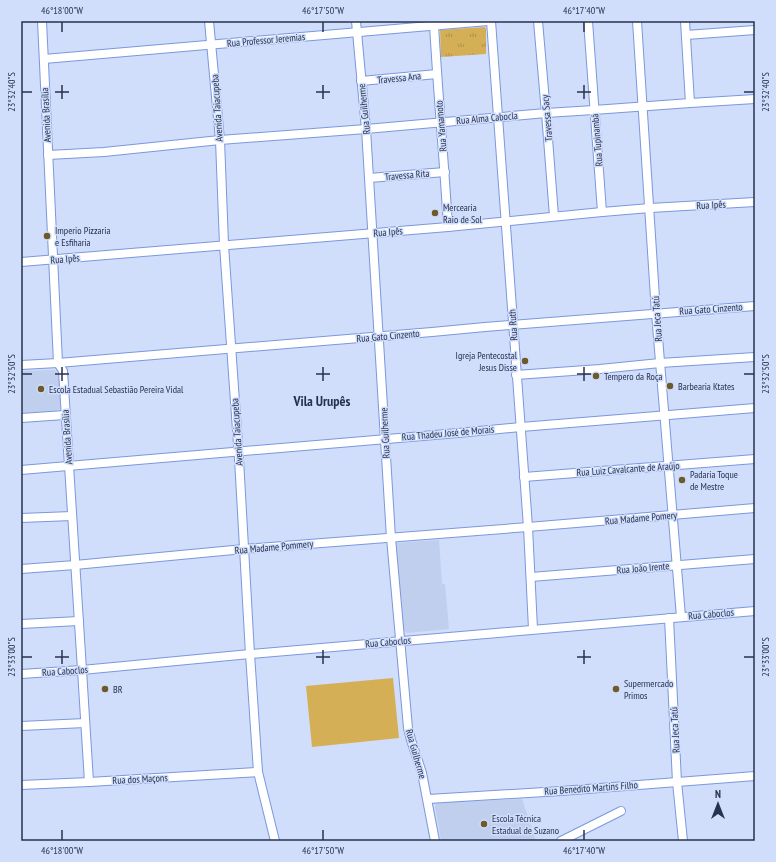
<svg xmlns="http://www.w3.org/2000/svg" width="776" height="862" font-family="'PT Sans Narrow',sans-serif">
	<defs>
		<pattern id="grass-tufts" width="24" height="20" patternUnits="userSpaceOnUse"><rect width="24" height="20" fill="#d5af56"/><path d="M3 7l-1-3M5 7V3M7 7l1-3M15 17l-1-3M17 17v-4M19 17l1-3" fill="none" stroke="#ad8f49"/></pattern>
	</defs>
	<rect width="100%" height="100%" fill="#d0ddfb"/>
	<g fill="#c1cfef">
		<polygon points="54,370 57,372 59,375 61,404 60,409 55,411 21,413 21,371"/>
		<polygon points="439,540 442,584 445,584 449,629 407,633 402,628 396,543"/>
		<polygon points="522,799 536,841 441,841 435,807 436,803 440,802"/>
	</g>
	<polygon fill="url(#grass-tufts)" points="485,27 486,29 486,54 441,57 440,30"/>
	<polygon fill="#d5af56" points="393,678 399,738 312,747 306,686"/>
	<g fill="none" stroke-linecap="round" stroke-linejoin="round">
		<g stroke="#7b98dd" stroke-width="10">
			<g id="minor">
				<polyline points="42,21 58,363 63,371 82,670 89,782"/>
				<polyline points="209,21 220,140 224,245 239,459 250,654 258,772 275,841"/>
				<polyline points="356,21 366,129 369,178 391,538 408,728 411,740 422,773 435,841"/>
				<polyline points="491,21 528,527 533,629"/>
				<polyline points="538,21 546,113 554,216"/>
				<polyline points="588,21 602,212"/>
				<polyline points="637,21 656,313 681,617"/>
				<polyline points="685,21 690,103"/>
				<path d="M 434,25 C 438,93 444,160 448,227"/>
				<polyline points="686,35 755,30"/>
				<polyline points="44,59 488,21"/>
				<polyline points="361,81 437,74"/>
				<polyline points="48,155 104,152 220,140 366,129 546,113 594,110 690,103 755,99"/>
				<polyline points="369,178 445,172"/>
				<polyline points="21,262 448,227 602,212 650,208 755,202"/>
				<polyline points="21,365 58,363 432,332 485,327 755,306"/>
				<polyline points="516,375 600,369 660,363 755,357"/>
				<polyline points="21,418 65,415"/>
				<polyline points="21,470 458,433 521,427 755,408"/>
				<polyline points="524,477 755,459"/>
				<polyline points="21,518 72,516"/>
				<polyline points="21,569 75,565 244,549 528,527 755,508"/>
				<polyline points="531,577 755,559"/>
				<polyline points="669,618 677,782 683,841"/>
				<polyline points="21,624 79,621"/>
				<polyline points="21,674 82,670 250,654 755,611"/>
				<polyline points="21,726 85,723"/>
				<polyline points="21,785 89,782 258,772"/>
				<polyline points="428,799 561,791 755,776"/>
				<polyline points="561,841 621,811"/>
			</g>
		</g>
		<use href="#minor" stroke="#fff" stroke-width="8"/>
	</g>
	<path fill="none" stroke="#26324e" stroke-width="1.5" d="M 62,22 L 62,32M 323,22 L 323,32M 584,22 L 584,32M 62,85 L 62,99M 323,85 L 323,99M 584,85 L 584,99M 22,92 L 32,92M 55,92 L 69,92M 316,92 L 330,92M 577,92 L 591,92M 744,92 L 754,92M 62,367 L 62,381M 323,367 L 323,381M 584,367 L 584,381M 22,374 L 32,374M 55,374 L 69,374M 316,374 L 330,374M 577,374 L 591,374M 744,374 L 754,374M 62,650 L 62,664M 323,650 L 323,664M 584,650 L 584,664M 22,657 L 32,657M 55,657 L 69,657M 316,657 L 330,657M 577,657 L 591,657M 744,657 L 754,657M 62,830 L 62,840M 323,830 L 323,840M 584,830 L 584,840"/>
	<g fill="#6e5928" stroke="#d0ddfb" stroke-width="1.5">
		<circle cx="435" cy="213" r="4"/>
		<circle cx="47" cy="236" r="4"/>
		<circle cx="525" cy="361" r="4"/>
		<circle cx="596" cy="376" r="4"/>
		<circle cx="670" cy="386" r="4"/>
		<circle cx="41" cy="389" r="4"/>
		<circle cx="682" cy="480" r="4"/>
		<circle cx="105" cy="689" r="4"/>
		<circle cx="616" cy="689" r="4"/>
		<circle cx="484" cy="824" r="4"/>
	</g>
	<g text-anchor="middle" dominant-baseline="central" stroke-width="3" stroke-linejoin="round" paint-order="stroke">
		<g font-size="10" fill="#26324e" stroke="#d0ddfb">
			<text transform="translate(266 40) rotate(-5)">Rua Professor Jeremias</text>
			<text transform="translate(399 78) rotate(-6)">Travessa Ana</text>
			<text transform="translate(217 108) rotate(-94)">Avenida Taiacupeba</text>
			<text transform="translate(364 109) rotate(-96)">Rua Guilherme</text>
			<text transform="translate(46 115) rotate(-93)">Avenida Brasília</text>
			<text transform="translate(487 118) rotate(-5)">Rua Alma Cabocla</text>
			<text transform="translate(547 118) rotate(-95)">Travessa Sacy</text>
			<text transform="translate(441 126) rotate(-95)">Rua Yamamoto</text>
			<text transform="translate(597 140) rotate(-95)">Rua Tupinambá</text>
			<text transform="translate(407 175) rotate(-5)">Travessa Rita</text>
			<text transform="translate(711 205) rotate(-3)">Rua Ipês</text>
			<text transform="translate(388 232) rotate(-5)">Rua Ipês</text>
			<text transform="translate(65 259) rotate(-5)">Rua Ipês</text>
			<text transform="translate(711 309) rotate(-4)">Rua Gato Cinzento</text>
			<text transform="translate(657 319) rotate(-94)">Rua Jeca Tatú</text>
			<text transform="translate(513 325) rotate(-94)">Rua Ruth</text>
			<text transform="translate(388 336) rotate(-5)">Rua Gato Cinzento</text>
			<text transform="translate(237 432) rotate(-94)">Avenida Taiacupeba</text>
			<text transform="translate(385 433) rotate(-93)">Rua Guilherme</text>
			<text transform="translate(448 433) rotate(-5)">Rua Thadeu José de Morais</text>
			<text transform="translate(67 437) rotate(-94)">Avenida Brasília</text>
			<text transform="translate(628 469) rotate(-4)">Rua Luiz Cavalcante de Araújo</text>
			<text transform="translate(641 518) rotate(-5)">Rua Madame Pomery</text>
			<text transform="translate(274 547) rotate(-5)">Rua Madame Pommery</text>
			<text transform="translate(643 568) rotate(-5)">Rua João Irente</text>
			<text transform="translate(711 614) rotate(-5)">Rua Caboclos</text>
			<text transform="translate(388 642) rotate(-5)">Rua Caboclos</text>
			<text transform="translate(65 671) rotate(-4)">Rua Caboclos</text>
			<text transform="translate(675 730) rotate(-93)">Rua Jeca Tatú</text>
			<text transform="translate(416 754) rotate(74)">Rua Guilherme</text>
			<text transform="translate(140 779) rotate(-3)">Rua dos Maçons</text>
			<text transform="translate(591 788) rotate(-4)">Rua Benedito Martins Filho</text>
		</g>
		<g font-size="10" fill="#26324e" stroke="#d0ddfb" text-anchor="start">
			<text x="443" y="207">Mercearia<tspan x="443" dy="12">Raio de Sol</tspan></text>
			<text x="55" y="230">Imperio Pizzaria<tspan x="55" dy="12">e Esfiharia</tspan></text>
			<text x="517" y="355" text-anchor="end">Igreja Pentecostal<tspan x="517" dy="12">Jesus Disse</tspan></text>
			<text x="604" y="376">Tempero da Roça</text>
			<text x="678" y="386">Barbearia Ktates</text>
			<text x="49" y="389">Escola Estadual Sebastião Pereira Vidal</text>
			<text x="690" y="474">Padaria Toque<tspan x="690" dy="12">de Mestre</tspan></text>
			<text x="624" y="683">Supermercado<tspan x="624" dy="12">Primos</tspan></text>
			<text x="113" y="689">BR</text>
			<text x="492" y="818">Escola Técnica<tspan x="492" dy="12">Estadual de Suzano</tspan></text>
		</g>
		<g font-size="14" font-weight="bold" fill="#26324e" stroke="#d0ddfb">
			<text x="322" y="401">Vila Urupês</text>
		</g>
	</g>
	<rect width="776" height="862" fill="none" stroke="#d0ddfb" stroke-width="44"/>
	<g transform="translate(718 804)" stroke="#d0ddfb" stroke-width="3" paint-order="stroke">
	<path d="M0-3L7 15L0 10L-7 15Z" fill="#26324e"/>
	<text y="-6" font-size="11" font-weight="bold" text-anchor="middle" fill="#26324e">N</text>
	</g>
	<rect x="22" y="22" width="732" height="818" fill="none" stroke="#26324e" stroke-width="1.5"/>
	<g font-size="10" text-anchor="middle" fill="#26324e">
		<text x="62" y="14">46°18'00"W</text>
		<text x="323" y="14">46°17'50"W</text>
		<text x="584" y="14">46°17'40"W</text>
		<text transform="translate(11 92) rotate(-90)" y="4">23°32'40"S</text>
		<text transform="translate(765 92) rotate(-90)" y="4">23°32'40"S</text>
		<text transform="translate(11 374) rotate(-90)" y="4">23°32'50"S</text>
		<text transform="translate(765 374) rotate(-90)" y="4">23°32'50"S</text>
		<text transform="translate(11 657) rotate(-90)" y="4">23°33'00"S</text>
		<text transform="translate(765 657) rotate(-90)" y="4">23°33'00"S</text>
		<text x="62" y="854">46°18'00"W</text>
		<text x="323" y="854">46°17'50"W</text>
		<text x="584" y="854">46°17'40"W</text>
	</g>
</svg>
